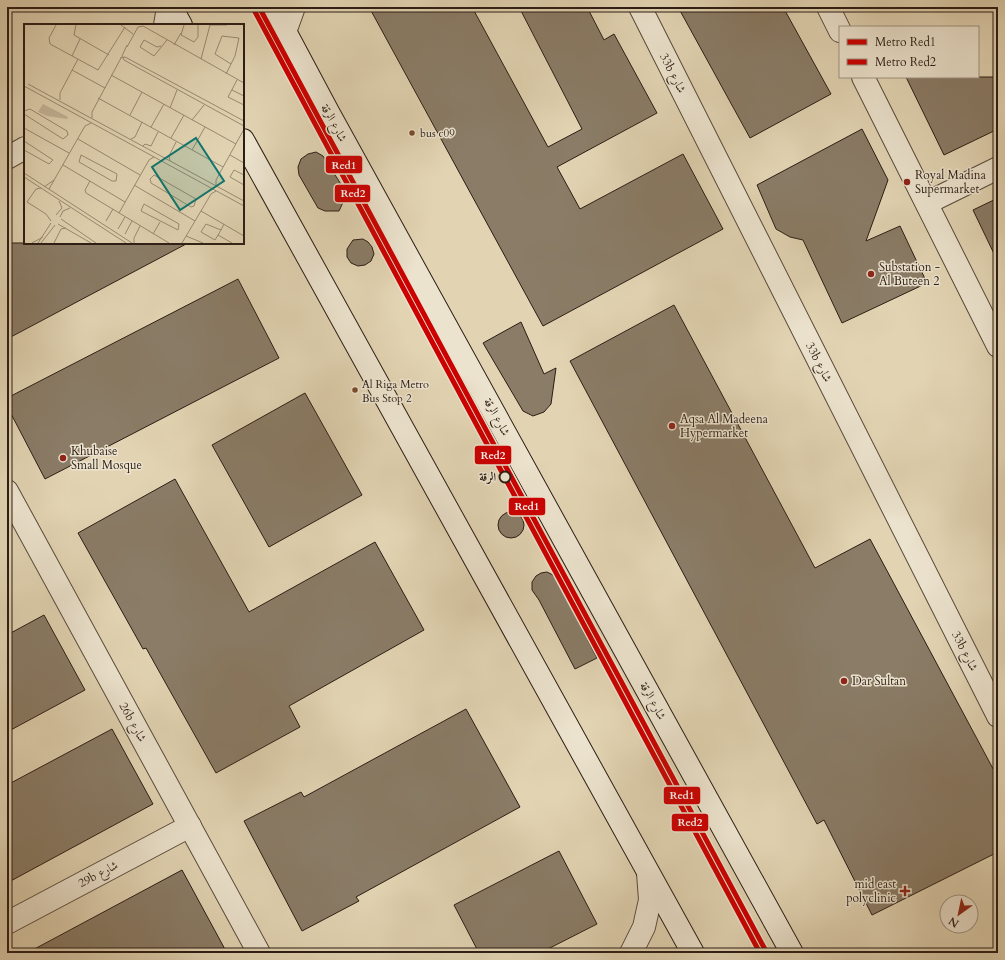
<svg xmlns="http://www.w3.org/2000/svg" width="1005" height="960" font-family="Cardo,Amiri,serif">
	<rect width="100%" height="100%" fill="#e2d4b3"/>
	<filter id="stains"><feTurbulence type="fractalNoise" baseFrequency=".005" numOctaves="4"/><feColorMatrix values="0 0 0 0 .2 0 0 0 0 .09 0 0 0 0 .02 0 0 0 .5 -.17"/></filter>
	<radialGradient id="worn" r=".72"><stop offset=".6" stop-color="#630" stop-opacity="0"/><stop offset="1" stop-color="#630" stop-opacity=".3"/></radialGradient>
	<g fill="#8a7c67" stroke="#2b1d15">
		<polygon points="369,7 472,7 548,147 582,129 519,7 587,7 604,40 614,34 657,113 557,167 580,209 683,154 723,229 543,326"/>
		<polygon points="678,7 783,7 831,94 750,138"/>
		<polygon points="906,77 998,77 998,129 944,155"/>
		<polygon points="862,129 888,180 866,241 900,226 927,283 842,323 803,240 790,237 776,229 757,185"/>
		<polygon points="316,152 323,156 344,189 345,198 339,211 325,211 318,208 299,175 298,167 301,159 308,154"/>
		<polygon points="998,198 998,262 973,210"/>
		<polygon points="363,239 368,242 372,247 374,254 371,261 365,265 358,266 351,263 347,257 347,249 353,240"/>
		<polygon points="7,243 188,243 7,339"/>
		<polygon points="238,279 279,358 45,479 7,406 7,398"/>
		<polygon points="674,305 815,568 870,539 998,778 998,852 872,915 824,820 817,824 570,361"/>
		<polygon points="521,322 544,374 556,368 551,404 544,412 533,416 523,411 483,343"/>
		<polygon points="305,393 362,495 269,547 212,445"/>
		<polygon points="175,479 249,612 375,542 424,630 289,706 300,727 216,773 146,648 143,649 78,533"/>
		<circle cx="511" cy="525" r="13"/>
		<polygon points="547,572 553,575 557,580 597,658 575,669 539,600 532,590 532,582 536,576 541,573"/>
		<polygon points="44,615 85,690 7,732 7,635"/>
		<polygon points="466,709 520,807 356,897 359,901 302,931 244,821 301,792 304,797"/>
		<polygon points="112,729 153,804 7,883 7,785"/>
		<polygon points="559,851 597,924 540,953 479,953 454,905"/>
		<polygon points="182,870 227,953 27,953"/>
	</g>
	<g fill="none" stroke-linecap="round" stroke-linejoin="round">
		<g stroke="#594b3c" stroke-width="24">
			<g id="street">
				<polyline points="640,7 998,716"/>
				<polyline points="828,7 840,31"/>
				<polyline points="165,25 168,7"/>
				<polyline points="285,32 294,7"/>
				<polyline points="863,77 998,346"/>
				<polyline points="7,158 25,148"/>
				<polyline points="927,203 998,168"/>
				<polyline points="7,491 259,953"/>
				<polyline points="7,923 190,826"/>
				<polyline points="631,953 644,927 650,900 648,873"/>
			</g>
		</g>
		<g stroke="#2b1d15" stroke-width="24">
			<g id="secondary">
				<polyline points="171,7 181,25"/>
				<polyline points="272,7 328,112 792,953"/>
				<polyline points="243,140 693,953"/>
			</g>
		</g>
		<use href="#street" stroke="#ece3ce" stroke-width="22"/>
		<use href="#secondary" stroke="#ece3ce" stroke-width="22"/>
		<g stroke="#ece3ce" stroke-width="8">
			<polyline id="metro-1" points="259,7 767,953"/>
		</g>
		<g stroke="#ece3ce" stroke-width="8">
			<polyline id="metro-2" points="254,10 760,953"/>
		</g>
		<use href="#metro-1" stroke="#c00" stroke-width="5"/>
		<use href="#metro-2" stroke="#c00" stroke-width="5"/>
	</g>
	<g fill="#7a4b2a" stroke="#ece3ce" stroke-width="1.5">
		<circle cx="412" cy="133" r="3.5"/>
		<circle cx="355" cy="390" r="3.5"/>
	</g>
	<g fill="#8f2418" stroke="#ece3ce" stroke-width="1.5">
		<circle cx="907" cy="182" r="4"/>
		<circle cx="871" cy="274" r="4"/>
		<circle cx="672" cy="426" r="4"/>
		<circle cx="63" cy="458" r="4"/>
		<circle cx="844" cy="681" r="4"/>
		<path d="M903 885h4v4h4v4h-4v4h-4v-4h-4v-4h4z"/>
	</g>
	<circle fill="#ece3ce" stroke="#2b1d15" stroke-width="2" cx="505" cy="477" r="5.5"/>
	<g text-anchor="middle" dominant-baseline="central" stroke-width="3" stroke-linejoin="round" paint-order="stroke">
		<g font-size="11" fill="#2b1d15" stroke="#ece3ce" text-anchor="start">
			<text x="420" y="133">bus c09</text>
			<text x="362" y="384">Al Riga Metro<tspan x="362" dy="14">Bus Stop 2</tspan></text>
		</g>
		<g font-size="12" fill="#2b1d15" stroke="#ece3ce">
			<text transform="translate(673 73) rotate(63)">33b شارع</text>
			<text transform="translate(334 123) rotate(61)">شارع الرقة</text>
			<text transform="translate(819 362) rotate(63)">33b شارع</text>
			<text transform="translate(497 417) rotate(61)">شارع الرقة</text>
			<text transform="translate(965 651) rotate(63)">33b شارع</text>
			<text transform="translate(653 701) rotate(61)">شارع الرقة</text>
			<text transform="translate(133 722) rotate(61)">26b شارع</text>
			<text transform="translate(98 874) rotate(-28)">29b شارع</text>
		</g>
		<g font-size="12" fill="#2b1d15" stroke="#ece3ce" text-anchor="start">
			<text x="915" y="175">Royal Madina<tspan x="915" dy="14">Supermarket</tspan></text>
			<text x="879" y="267">Substation -<tspan x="879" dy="14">Al Buteen 2</tspan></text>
			<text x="680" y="419">Aqsa Al Madeena<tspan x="680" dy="14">Hypermarket</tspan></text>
			<text x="71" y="451">Khubaise<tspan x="71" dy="14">Small Mosque</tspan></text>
			<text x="852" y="681">Dar Sultan</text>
			<text x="896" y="884" text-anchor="end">mid east<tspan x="896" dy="14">polyclinic</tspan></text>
		</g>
		<g font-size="12" font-weight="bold" fill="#2b1d15" stroke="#ece3ce" text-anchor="end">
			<text x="496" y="477">الرقة</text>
		</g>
	</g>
	<g transform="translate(24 24)">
		<rect width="220" height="220" fill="#e2d4b3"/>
		<path d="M 19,80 L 44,93 L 43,95 L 23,92 L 14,88 Z" fill="#c3b598"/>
		<path fill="none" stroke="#998b74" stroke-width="1" d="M 32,1 L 25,14 L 26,20 L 74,46 L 101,3M 52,1 L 50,11 L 85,31M 97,1 L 109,10M 160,1 L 157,11 L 170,18 L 174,13 L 174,1M 186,1 L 203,1M 114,3 L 119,2 L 220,59M 103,21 L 98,32 L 100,36 L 220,102M 150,21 L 157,9M 137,22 L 133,23 L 120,16 L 116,23 L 130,32 L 143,16M 103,23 L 114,3M 48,32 L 56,15M 96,34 L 101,33 L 220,97M 177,35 L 186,1M 48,46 L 81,64M 202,50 L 211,32 L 215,14 L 198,12 L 191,30 L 207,40M 87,51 L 212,120M 213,56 L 204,73 L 220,81M 4,60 L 220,177M 0,62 L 220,182M 208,66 L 220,72M 74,74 L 199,143M 36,76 L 36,69 L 54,35M 146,84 L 153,66M 0,87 L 6,85 L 43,107 L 44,111 L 39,115 L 0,90M 106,91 L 118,68M 68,94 L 68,88 L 97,34M 168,96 L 180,81M 127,103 L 140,80M 0,104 L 45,129M 147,114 L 160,91M 54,115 L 116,151M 107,115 L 111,113 L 118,98M 0,117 L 29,136 L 25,140 L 0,126M 119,122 L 121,120 L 127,122 L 134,108M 168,126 L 181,103M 57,131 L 93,150 L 92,157 L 88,157 L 55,138 ZM 206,131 L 220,139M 146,137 L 145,132 L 152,118M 39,141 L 101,178M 0,149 L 108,219M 130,151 L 172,175 L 170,182 L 167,183 L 127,159 L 126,155 ZM 220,151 L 210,146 L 206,153 L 220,161M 0,153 L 102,219M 66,157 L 61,166 L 62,169 L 145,219M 110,161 L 171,197M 192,161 L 192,156 L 220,105M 20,163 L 30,156M 17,164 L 12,165 L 3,178 L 22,190 L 27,197M 25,165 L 61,102 L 67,99M 120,180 L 155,200 L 154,206 L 117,187 ZM 177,187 L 220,212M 95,189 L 125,136 L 130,133M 32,191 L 38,184 L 35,177M 36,193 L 39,187 L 46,184M 37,195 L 72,219M 82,197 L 89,185M 34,200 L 67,219M 94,205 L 101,193M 197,206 L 182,200 L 177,208 L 191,216 L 197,206 L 200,200M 101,210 L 108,197M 129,210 L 136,198M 194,211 L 208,219M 162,212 L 179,219M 8,219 L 19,213M 14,219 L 27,199M 17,219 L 31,201M 30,219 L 37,205 L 42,204M 110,219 L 110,214 L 116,202M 158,219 L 187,170 L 192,167"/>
		<path fill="#0f766e" fill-opacity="0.15" stroke="#0f766e" stroke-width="2" d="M 172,114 L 200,157 L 156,186 L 128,143 Z"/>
		<rect width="220" height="220" fill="none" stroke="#2b1d15" stroke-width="2"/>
	</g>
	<g stroke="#ece3ce" stroke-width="1.5">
		<rect x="325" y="155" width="38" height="19" rx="4" fill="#c00"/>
		<rect x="334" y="184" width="37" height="19" rx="4" fill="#c00"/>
		<rect x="474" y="445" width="38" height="20" rx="4" fill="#c00"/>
		<rect x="508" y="497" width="38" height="19" rx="4" fill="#c00"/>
		<rect x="663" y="786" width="38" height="19" rx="4" fill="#c00"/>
		<rect x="671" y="813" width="38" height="19" rx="4" fill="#c00"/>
	</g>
	<g font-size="11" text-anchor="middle" font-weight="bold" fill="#fff">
		<text x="344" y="169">Red1</text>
		<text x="353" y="197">Red2</text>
		<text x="493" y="459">Red2</text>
		<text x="527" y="510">Red1</text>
		<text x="682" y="799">Red1</text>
		<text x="690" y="826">Red2</text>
	</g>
	<rect width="1005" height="960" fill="none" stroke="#e2d4b3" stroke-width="24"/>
	<rect x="8" y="8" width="989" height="944" fill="none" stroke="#2b1d15" stroke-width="2"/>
	<rect x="12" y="12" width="981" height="936" fill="none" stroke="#2b1d15"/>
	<rect x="839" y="26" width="140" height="52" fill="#ece3ce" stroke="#9f9484"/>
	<rect x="847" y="39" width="20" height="6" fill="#cc0000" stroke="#9f9484"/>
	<text x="875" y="46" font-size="12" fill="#2b1d15">Metro Red1</text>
	<rect x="847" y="59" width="20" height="6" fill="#cc0000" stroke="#9f9484"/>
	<text x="875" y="66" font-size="12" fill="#2b1d15">Metro Red2</text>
	<g transform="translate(959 914) rotate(213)"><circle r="19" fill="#ece3ce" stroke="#9f9484"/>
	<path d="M0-3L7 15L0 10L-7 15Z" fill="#8f2418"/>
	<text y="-6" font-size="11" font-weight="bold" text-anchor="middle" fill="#2b1d15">N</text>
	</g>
	<rect width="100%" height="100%" filter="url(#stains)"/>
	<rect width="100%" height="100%" fill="url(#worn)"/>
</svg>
